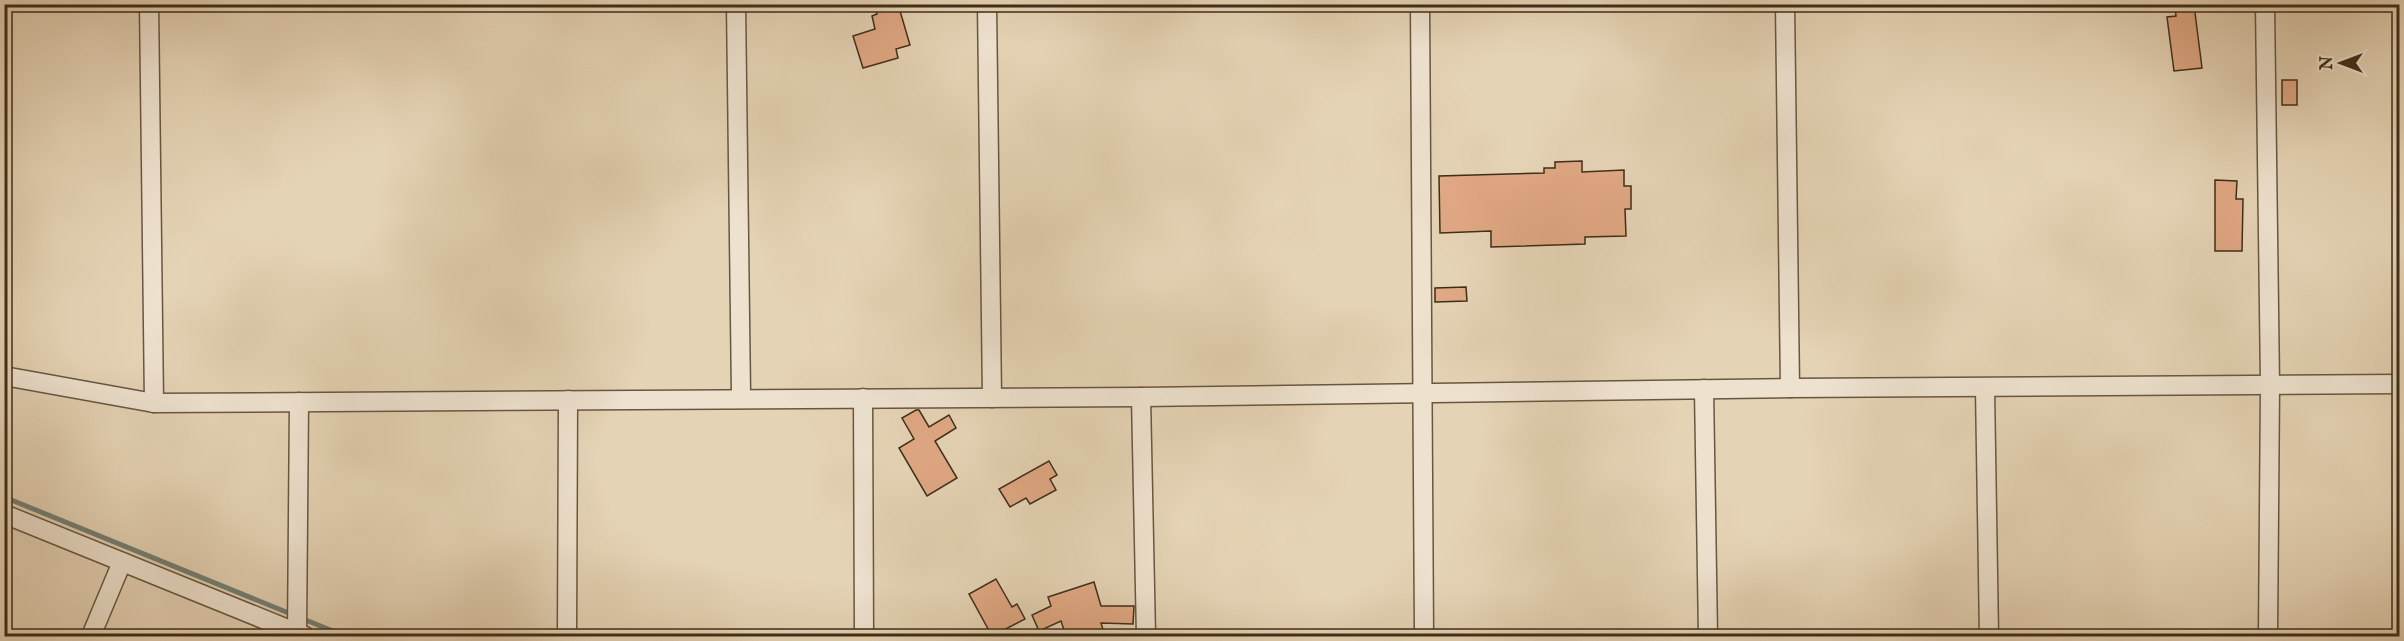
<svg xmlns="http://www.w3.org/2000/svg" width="2404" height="641" font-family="'IM FELL English',serif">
	<rect width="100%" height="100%" fill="#e5d3b5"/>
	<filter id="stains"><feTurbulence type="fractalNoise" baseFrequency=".00333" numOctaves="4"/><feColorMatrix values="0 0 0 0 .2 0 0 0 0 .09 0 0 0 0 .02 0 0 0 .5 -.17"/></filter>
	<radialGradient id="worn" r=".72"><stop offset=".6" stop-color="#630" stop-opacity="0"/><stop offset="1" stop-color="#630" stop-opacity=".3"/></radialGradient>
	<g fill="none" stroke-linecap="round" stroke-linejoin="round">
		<polyline stroke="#738075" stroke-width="5" points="4,497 345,636"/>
	</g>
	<g fill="#e0a884" stroke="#3e2e19" stroke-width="1.5">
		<polygon points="874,4 898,4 910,45 896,49 898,58 863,68 853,36 875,29 872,16 877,14"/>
		<polygon points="2194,5 2202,68 2174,71 2167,17 2176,16 2175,8"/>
		<rect x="2282" y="80" width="15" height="25"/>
		<polygon points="1582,161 1582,172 1624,170 1624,186 1631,186 1631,209 1625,209 1626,236 1585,237 1585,244 1491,247 1491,231 1440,233 1439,176 1544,173 1544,168 1555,168 1555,162"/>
		<polygon points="2215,180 2237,181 2236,199 2243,199 2242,251 2215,251"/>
		<polygon points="1466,287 1467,301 1435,302 1435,288"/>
		<polygon points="916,410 919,410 929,427 949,415 956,428 935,441 957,478 927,496 899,448 914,439 902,418"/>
		<polygon points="1049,461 1057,475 1050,479 1056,490 1030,504 1026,498 1010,507 999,489"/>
		<polygon points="996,579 1012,607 1017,604 1025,619 992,636 969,594"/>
		<polygon points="1094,582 1101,606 1134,606 1133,624 1101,623 1105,636 1066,636 1061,621 1039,631 1032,615 1051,606 1048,597"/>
	</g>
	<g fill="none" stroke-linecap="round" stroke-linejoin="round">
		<g stroke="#685740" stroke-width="21">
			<g id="minor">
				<polyline points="149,4 154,403"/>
				<polyline points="736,4 741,395 737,399"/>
				<polyline points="987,4 992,398"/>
				<polyline points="1420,4 1424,636"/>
				<polyline points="1785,4 1790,388"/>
				<polyline points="2265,4 2270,385 2268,636"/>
				<polyline points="4,376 154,403 1141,397 1790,388 2400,384"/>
				<polyline points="1985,388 1989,636"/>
				<polyline points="1704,389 1708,636"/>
				<polyline points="1141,397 1146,636"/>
				<polyline points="863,398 864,636"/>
				<polyline points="4,514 305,636"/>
				<polyline points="91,636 122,562"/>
				<polyline points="297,636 299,402"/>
				<polyline points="567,636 568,400"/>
			</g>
		</g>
		<use href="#minor" stroke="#eee2cf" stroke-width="18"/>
	</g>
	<rect width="2404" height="641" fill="none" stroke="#e5d3b5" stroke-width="24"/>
	<rect x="6" y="6" width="2392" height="629" fill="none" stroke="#3e2e19" stroke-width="3"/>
	<rect x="12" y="12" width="2380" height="617" fill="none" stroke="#3e2e19" stroke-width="1.5"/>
	<g transform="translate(2341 63) rotate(270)" stroke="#eee2cf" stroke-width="4.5" paint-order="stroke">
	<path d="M0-4.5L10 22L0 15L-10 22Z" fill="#3e2e19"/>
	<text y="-9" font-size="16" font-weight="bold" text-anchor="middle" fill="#3e2e19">N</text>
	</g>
	<rect width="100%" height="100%" filter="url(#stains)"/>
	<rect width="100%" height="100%" fill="url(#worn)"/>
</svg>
